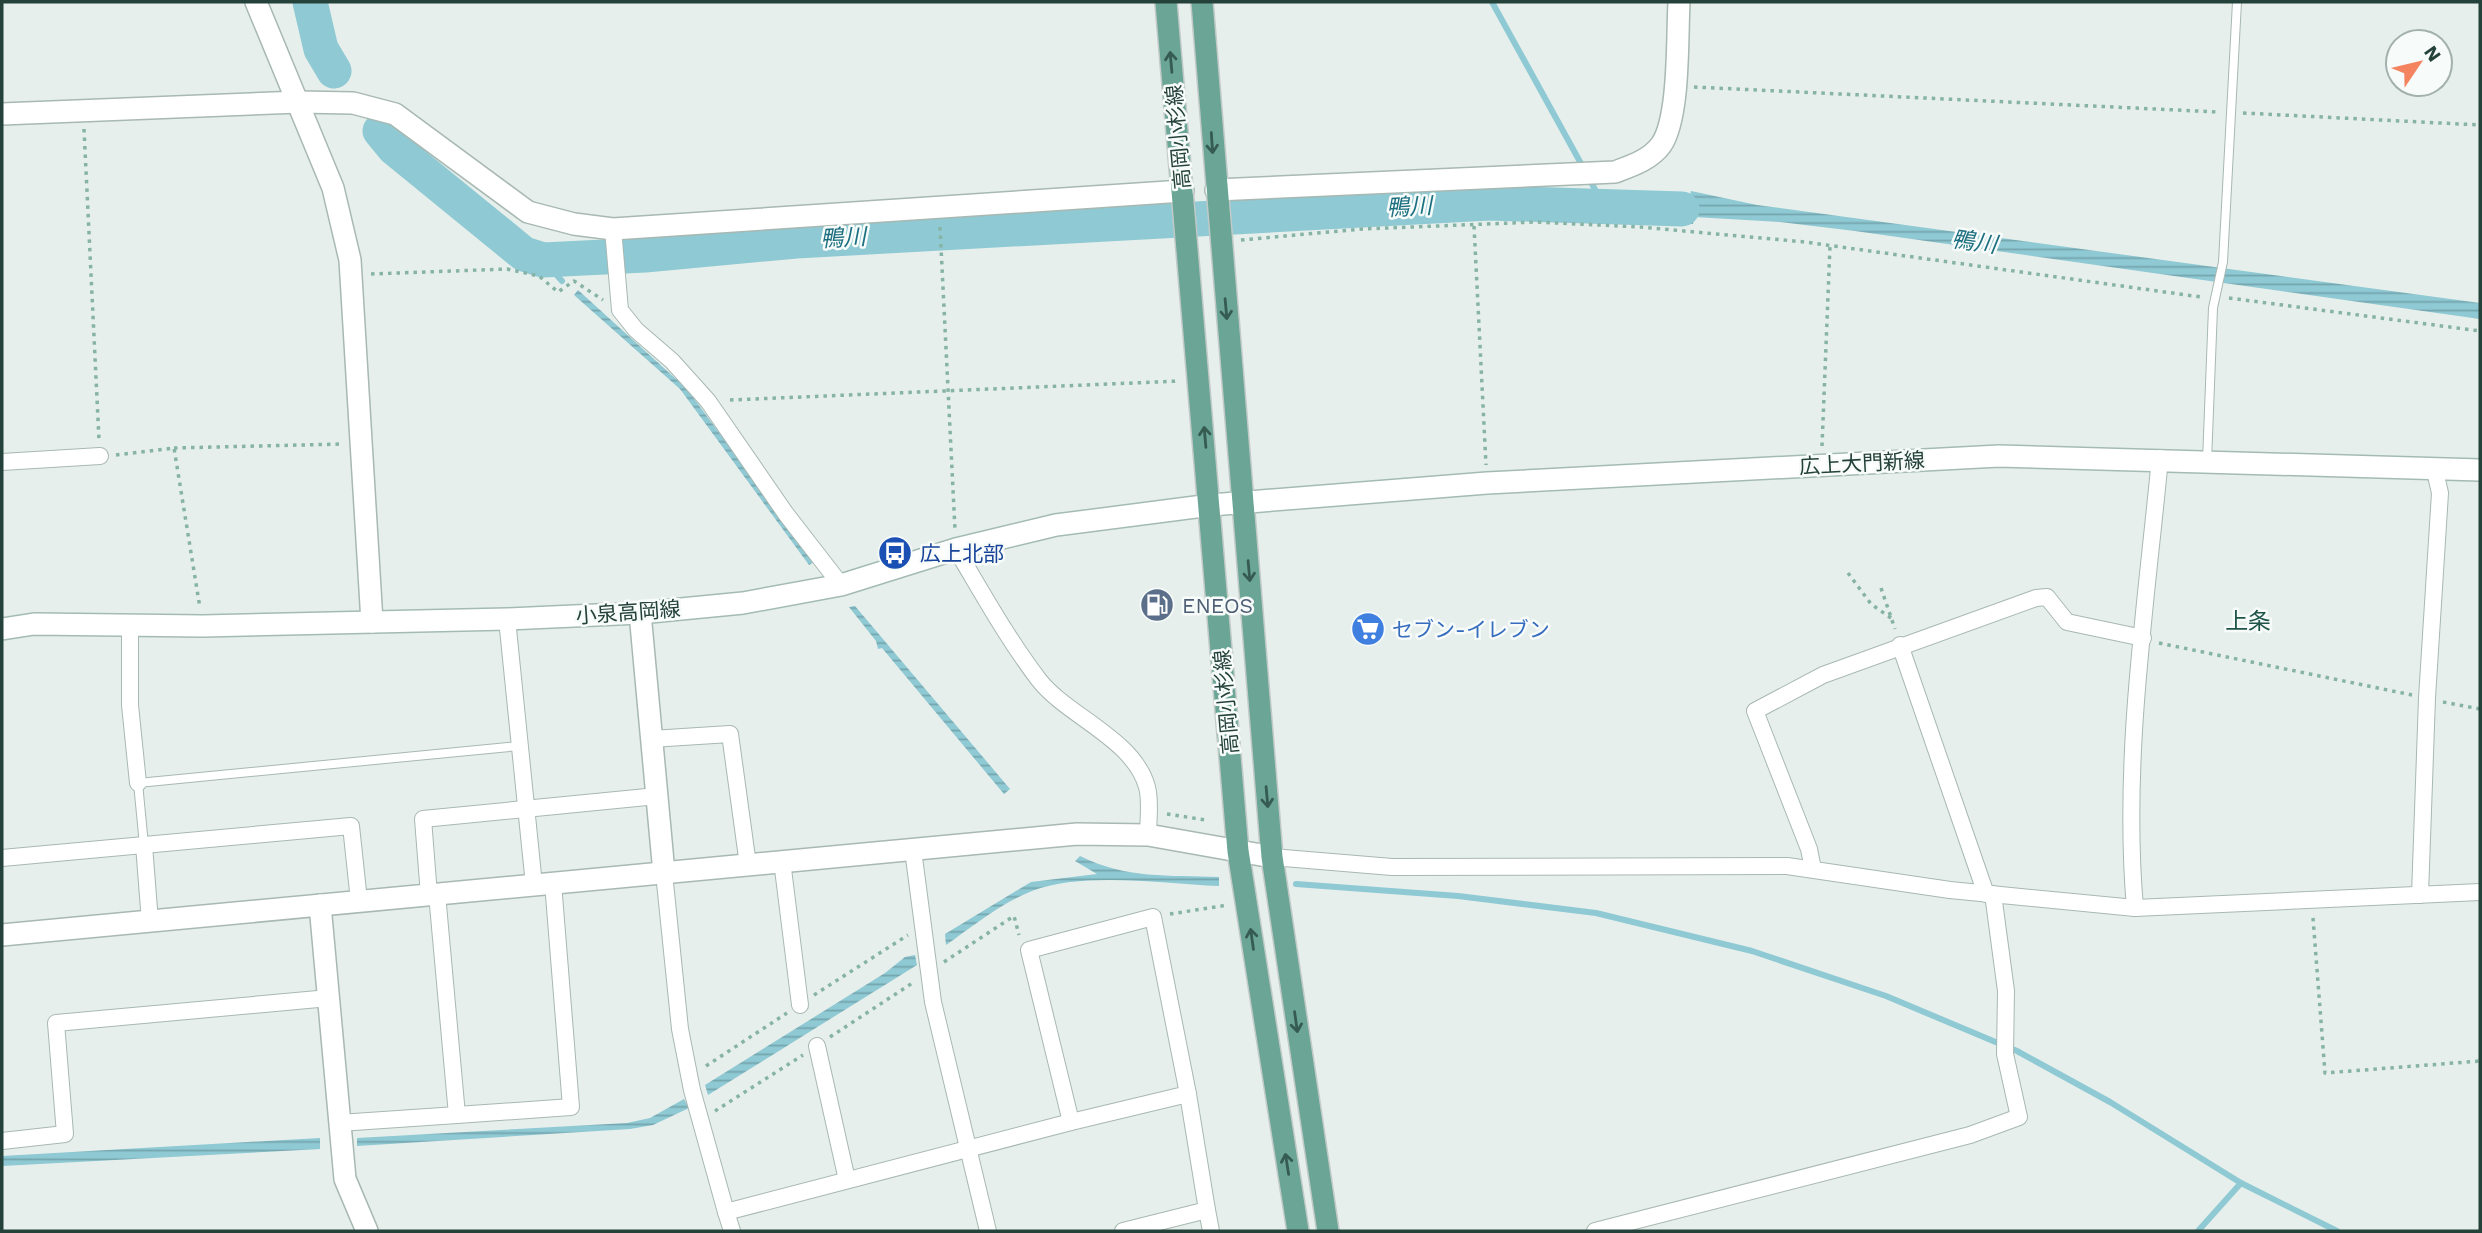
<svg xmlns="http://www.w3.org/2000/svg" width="2482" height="1233" font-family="'Work Sans','Noto Sans JP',sans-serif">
	<defs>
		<pattern id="water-rules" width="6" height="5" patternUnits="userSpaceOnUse" patternTransform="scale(1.75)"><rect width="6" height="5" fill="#8ec9d4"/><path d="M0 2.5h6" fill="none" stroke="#74a5ad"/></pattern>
	</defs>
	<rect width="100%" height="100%" fill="#e6efeb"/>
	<g fill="url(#water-rules)">
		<polygon points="1691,191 1757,205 2480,303 2480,319 1855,231 1780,222 1694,217 1693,224 1688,224 1687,218 1633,215 1635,197 1689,200"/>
		<polygon points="578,290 687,389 814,562 809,565 680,389 574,295"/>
		<polygon points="855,606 1010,789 1004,794 882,648 878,649 876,641 849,607"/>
		<path d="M 1080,856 C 1126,879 1169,875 1219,877 L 1219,886 C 1163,884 1085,871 1032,891 C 1001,903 973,926 946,945 L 945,934 L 1031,882 L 1097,874 L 1075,861 Z"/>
		<polygon points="915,955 917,965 708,1095 705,1085 885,973 905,957"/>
		<polygon points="684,1099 689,1108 653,1125 630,1129 357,1146 357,1138 627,1123 650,1118"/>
		<polygon points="320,1138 320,1149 2,1166 2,1156"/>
	</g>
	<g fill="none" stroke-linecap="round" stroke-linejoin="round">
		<g stroke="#8ec9d4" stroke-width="6">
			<polyline points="1492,2 1584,169"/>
			<polyline points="1589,178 1603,205"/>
			<polyline points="543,260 562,281"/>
			<polyline points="1296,884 1458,896 1596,913 1752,951 1886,996 2017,1051 2110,1102 2241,1183 2337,1231"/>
			<polyline points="2198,1231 2241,1183"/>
		</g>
		<g stroke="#8ec9d4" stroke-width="35">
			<polyline points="310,2 321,49 334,71"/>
			<polyline points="380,131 394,148 524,254 543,260 645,255 796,241 1489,203 1682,209"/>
		</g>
		<g stroke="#a8b8b2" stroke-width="10">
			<g id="service">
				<polyline points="2207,461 2213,308 2223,262 2237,2"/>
				<polyline points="144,845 138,783 519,746"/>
			</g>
		</g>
		<g stroke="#a8b8b2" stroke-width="18">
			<g id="minor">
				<polyline points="613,229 620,310 636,330 672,361 708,401 786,514 841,585"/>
				<polyline points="2,462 100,456"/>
				<path d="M 956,549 C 983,594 1007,638 1039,680 C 1067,716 1134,739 1147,787 C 1151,802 1148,821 1148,835"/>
				<polyline points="507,619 534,885"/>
				<polyline points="130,624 130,705 138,783"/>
				<polyline points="1900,645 1986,894"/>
				<polyline points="651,739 730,734 748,865"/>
				<polyline points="144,845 150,922"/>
				<polyline points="913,850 933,1002 988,1231"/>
				<polyline points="1272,857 1392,867 1787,866 1950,890 2135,908 2480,892"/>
				<polyline points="2,858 351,826 359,901"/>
				<polyline points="782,861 800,1005"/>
				<polyline points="1813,869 1809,849 1755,711 1823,675 2036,598 2047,597 2067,622 2143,638"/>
				<polyline points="664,873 680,1029 692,1090 726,1212"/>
				<polyline points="437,894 457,1115 571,1107 553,883"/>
				<polyline points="429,895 423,819 657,796"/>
				<polyline points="2420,895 2427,698 2440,493 2434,467"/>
				<path d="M 2135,908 C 2122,759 2146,607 2160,458"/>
				<polygon points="1153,917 1188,1094 1071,1122 1029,950"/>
				<polyline points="817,1046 847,1180"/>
				<polyline points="339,1123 457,1115"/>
				<polyline points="2,1141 65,1134 56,1023 329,998"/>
				<polyline points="1207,1210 1211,1231"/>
				<polyline points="732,1231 726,1212 1071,1122"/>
				<polyline points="1123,1231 1207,1210 1188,1094"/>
				<polyline points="1595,1231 1970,1135 2019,1117 2005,1054 2006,991 1993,894"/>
			</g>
		</g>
		<g stroke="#a8b8b2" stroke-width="24">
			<g id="tertiary">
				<polyline points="256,2 333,188 350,260 372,622"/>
				<polyline points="2,114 299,102 353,103 395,114 528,212 574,224 613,229 1183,191"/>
				<path d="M 1216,190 L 1615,172 C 1631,166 1650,160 1661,145 C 1680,118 1677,37 1679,2"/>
				<polyline points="640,613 664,873"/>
				<polyline points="320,905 345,1179 367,1231"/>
				<polyline points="2,935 1077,834 1148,835 1272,857"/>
			</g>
		</g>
		<g stroke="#a4bbb3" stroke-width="24">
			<polyline id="secondary" points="2,629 34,624 203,626 507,619 640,613 743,603 841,585 956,549 1056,525 1211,505 1487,483 1999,456 2480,470"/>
		</g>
		<g stroke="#c2cac8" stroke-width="24">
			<g id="primary">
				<polyline points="1166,2 1238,851 1298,1231"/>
				<polyline points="1202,2 1272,857 1328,1231"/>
			</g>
		</g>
		<g stroke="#86b3a5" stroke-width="3.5" stroke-dasharray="3.5 5" stroke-linecap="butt">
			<polyline points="1694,87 2218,112"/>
			<polyline points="2243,113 2480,125"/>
			<polyline points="84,129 99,440"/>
			<polyline points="1474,226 1486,465"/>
			<polyline points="940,227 955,530"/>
			<polyline points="1241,240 1362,229 1536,222 1640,227 1805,242 2201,297"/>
			<polyline points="371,274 507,269 539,276 558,292 574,281 603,300"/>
			<polyline points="2229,298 2480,331"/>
			<polyline points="730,400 1180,381"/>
			<polyline points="1822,446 1830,246"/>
			<polyline points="174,448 343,444"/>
			<polyline points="116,455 174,448 200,608"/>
			<polyline points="1848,573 1871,604 1891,618"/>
			<polyline points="1881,588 1895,629"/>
			<polyline points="2159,643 2412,695"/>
			<polyline points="2443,702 2480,709"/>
			<polyline points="1167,814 1206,820"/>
			<polyline points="1170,914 1228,905"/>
			<polyline points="2313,918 2325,1073 2480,1061"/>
			<polyline points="944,962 1014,916 1019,935"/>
			<polyline points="814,995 908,935"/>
			<polyline points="830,1037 914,982"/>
			<polyline points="706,1066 787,1013"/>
			<polyline points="715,1111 803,1055"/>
		</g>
		<use href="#service" stroke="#fff" stroke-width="8"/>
		<use href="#minor" stroke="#fff" stroke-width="16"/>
		<use href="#tertiary" stroke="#fff" stroke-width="21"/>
		<use href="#secondary" stroke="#fff" stroke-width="21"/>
		<use href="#primary" stroke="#6aa596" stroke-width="21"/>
	</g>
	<defs><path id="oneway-shaft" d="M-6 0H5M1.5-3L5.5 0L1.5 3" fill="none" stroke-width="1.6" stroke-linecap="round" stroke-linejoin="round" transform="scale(1.75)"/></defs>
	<g stroke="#365b51">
		<use href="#oneway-shaft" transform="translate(1171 62) rotate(-95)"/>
		<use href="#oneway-shaft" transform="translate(1212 143) rotate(86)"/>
		<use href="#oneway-shaft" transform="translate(1226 309) rotate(85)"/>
		<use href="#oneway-shaft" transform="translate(1205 437) rotate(-95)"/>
		<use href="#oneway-shaft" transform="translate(1249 571) rotate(85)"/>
		<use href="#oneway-shaft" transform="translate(1267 797) rotate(85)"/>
		<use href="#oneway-shaft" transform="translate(1252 939) rotate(-98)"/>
		<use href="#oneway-shaft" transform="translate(1296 1022) rotate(82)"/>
		<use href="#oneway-shaft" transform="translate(1287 1164) rotate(-99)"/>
	</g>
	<defs>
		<g id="bus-disc" transform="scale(1.75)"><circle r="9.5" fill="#1a4fb4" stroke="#f7fbf9"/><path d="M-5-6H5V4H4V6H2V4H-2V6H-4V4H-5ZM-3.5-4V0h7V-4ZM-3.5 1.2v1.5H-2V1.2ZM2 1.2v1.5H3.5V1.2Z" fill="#fff"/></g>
		<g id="fuel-disc" transform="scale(1.75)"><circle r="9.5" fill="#5c6f8a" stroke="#f7fbf9"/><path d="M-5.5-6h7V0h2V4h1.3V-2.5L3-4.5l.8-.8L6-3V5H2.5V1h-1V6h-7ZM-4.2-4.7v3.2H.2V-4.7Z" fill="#fff"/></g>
		<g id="supermarket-disc" transform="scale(1.75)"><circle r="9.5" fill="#3f7fe0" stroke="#f7fbf9"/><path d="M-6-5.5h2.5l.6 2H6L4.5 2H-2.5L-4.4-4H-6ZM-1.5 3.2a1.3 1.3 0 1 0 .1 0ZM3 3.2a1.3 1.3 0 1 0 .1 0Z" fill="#fff"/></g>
	</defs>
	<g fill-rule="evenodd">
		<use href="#bus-disc" x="895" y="553"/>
		<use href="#fuel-disc" x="1157" y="605"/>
		<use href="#supermarket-disc" x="1368" y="629"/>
	</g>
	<g text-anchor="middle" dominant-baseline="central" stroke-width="5" stroke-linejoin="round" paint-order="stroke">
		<g font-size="21" fill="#24423a" stroke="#f7fbf9">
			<text transform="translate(1178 137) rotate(-95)">高岡小杉線</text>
			<text transform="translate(1862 463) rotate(-3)">広上大門新線</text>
			<text transform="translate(628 612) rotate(-4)">小泉高岡線</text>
			<text transform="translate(1226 702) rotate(-95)">高岡小杉線</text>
		</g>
		<g font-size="21" fill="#164399" stroke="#f7fbf9" text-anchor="start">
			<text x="920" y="553">広上北部</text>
		</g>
		<g font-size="21" fill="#4e5e75" stroke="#f7fbf9" text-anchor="start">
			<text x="1182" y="605">ENEOS</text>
		</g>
		<g font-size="21" fill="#366cbe" stroke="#f7fbf9" text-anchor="start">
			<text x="1392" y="629">セブン-イレブン</text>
		</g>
		<g font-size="23" font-style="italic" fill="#1c6f80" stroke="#f7fbf9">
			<text transform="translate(1409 207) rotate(-3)">鴨川</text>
			<text transform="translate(843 238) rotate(-3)">鴨川</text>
			<text transform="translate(1974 242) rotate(8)">鴨川</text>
		</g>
		<g font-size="23" fill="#1f5548" stroke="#f7fbf9">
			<text x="2248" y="621">上条</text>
		</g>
	</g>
	<rect width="2482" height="1233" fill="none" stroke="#24423a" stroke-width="7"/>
	<g transform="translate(2419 63) rotate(55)"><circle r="33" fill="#f7fbf9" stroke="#a3b1ad" stroke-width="2"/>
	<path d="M0-5L12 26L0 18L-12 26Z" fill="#f4845f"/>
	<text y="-10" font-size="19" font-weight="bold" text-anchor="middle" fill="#24423a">N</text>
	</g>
</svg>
